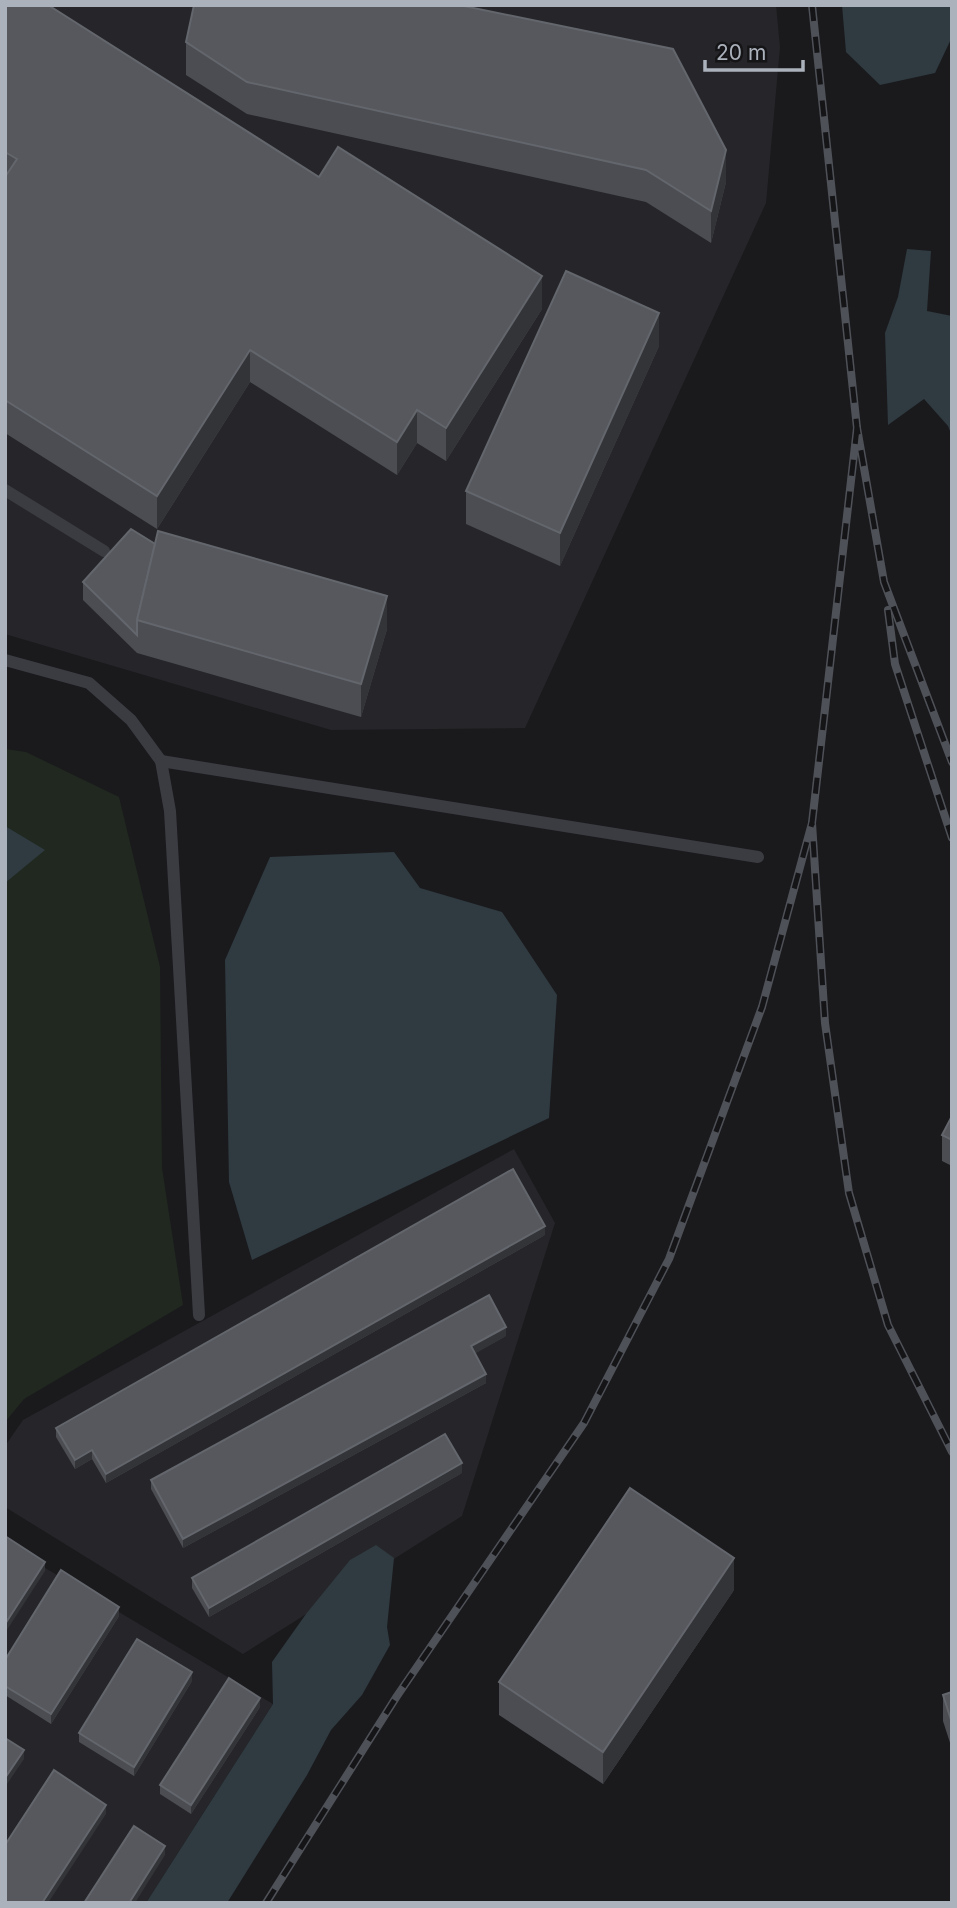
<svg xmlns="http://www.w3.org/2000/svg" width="957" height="1908" font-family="Inter,sans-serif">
	<rect width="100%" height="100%" fill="#1a1a1d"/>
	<g fill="#26262a">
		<polygon points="5,5 776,5 780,47 766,203 525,728 331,730 5,634"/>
		<polygon points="514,1149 555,1223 462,1516 243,1654 5,1507 5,1446 23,1420"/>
		<polygon points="5,1544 273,1704 146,1903 5,1903"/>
	</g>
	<polygon fill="#202820" points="5,749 26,752 119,797 160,967 162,1168 183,1305 24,1399 5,1422"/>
	<g fill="#2f3b41">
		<polygon points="842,5 952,5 952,37 935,73 880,85 846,52"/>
		<polygon points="907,249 931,251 927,311 952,316 952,436 948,426 924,399 888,425 885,333 898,297"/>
		<polygon points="5,826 45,850 5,883"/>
		<polygon points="394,852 420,888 502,912 557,995 549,1118 252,1260 229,1182 225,960 270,857"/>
		<polygon points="376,1545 394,1558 387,1627 390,1645 362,1695 331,1730 307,1775 227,1903 146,1903 273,1704 272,1662 306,1614 350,1560"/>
	</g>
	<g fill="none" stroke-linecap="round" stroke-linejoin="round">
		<g stroke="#3b3c42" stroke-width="12">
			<polyline points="5,490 104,551"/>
			<polyline points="5,660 89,683 131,720 161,761 170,811 199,1315"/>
			<polyline points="161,761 758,857"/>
		</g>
		<g stroke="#4e5157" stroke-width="8">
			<g id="rail">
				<polyline points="812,5 857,428 884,582 952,762"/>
				<polyline points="857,428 812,823 825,1023 849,1193 888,1325 952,1452"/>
				<polyline points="888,610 895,664 952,838"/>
				<polyline points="266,1903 397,1696 584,1423 669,1259 762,1007 812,823"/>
			</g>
		</g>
		<use href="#rail" stroke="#151518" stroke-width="5" stroke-dasharray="16" stroke-linecap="butt"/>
	</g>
	<g fill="#4b4d52">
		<polygon points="5,5 319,177 542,309 446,461 417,443 397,475 250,382 157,529 5,433"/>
		<polygon points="186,42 726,182 711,243 646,202 247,114 186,75"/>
		<polygon points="659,346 560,566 466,524 466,491"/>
		<polygon points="155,544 387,629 361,717 137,653 83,600 83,582"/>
		<polygon points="952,1116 952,1166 942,1161 942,1135"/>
		<polygon points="545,1235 106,1483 92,1459 75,1469 56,1437 56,1428"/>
		<polygon points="506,1336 475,1353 486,1383 183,1548 151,1489 151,1480"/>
		<polygon points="462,1473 209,1617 192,1588 192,1578"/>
		<polygon points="734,1590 603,1784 499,1715 499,1682"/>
		<polygon points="119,1616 51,1724 5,1695 5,1660"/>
		<polygon points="192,1681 134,1776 79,1742 79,1733"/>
		<polygon points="952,1692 952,1749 943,1721 943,1695"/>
		<polygon points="260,1707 191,1814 160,1794 160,1785"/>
	</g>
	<g fill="#333438">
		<polygon points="726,150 726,182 711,243 711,211"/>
		<polygon points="542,276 542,309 446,461 446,428"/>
		<polygon points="659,313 659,346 560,566 560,533"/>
		<polygon points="250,350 250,382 157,529 157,496"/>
		<polygon points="417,410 417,443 397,475 397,442"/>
		<polygon points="387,596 387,629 361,717 361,684"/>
		<polygon points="545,1226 545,1235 106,1483 106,1474"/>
		<polygon points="506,1327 506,1336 471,1356 471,1346"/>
		<polygon points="486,1374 486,1383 183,1548 183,1539"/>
		<polygon points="92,1450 92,1459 75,1469 75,1460"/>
		<polygon points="462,1463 462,1473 209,1617 209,1608"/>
		<polygon points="734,1558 734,1590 603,1784 603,1752"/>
		<polygon points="45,1562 45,1571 5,1633 5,1624"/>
		<polygon points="119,1607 119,1616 51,1724 51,1714"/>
		<polygon points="192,1672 192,1681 134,1776 134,1767"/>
		<polygon points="260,1698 260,1707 191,1814 191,1805"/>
		<polygon points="24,1750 24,1759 5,1787 5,1778"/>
		<polygon points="106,1805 106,1814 48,1903 42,1903"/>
		<polygon points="165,1846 165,1855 135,1903 129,1903"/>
	</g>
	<g fill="#56585d" stroke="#63666c" stroke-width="2">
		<polygon points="5,5 48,5 319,177 338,147 542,276 446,428 417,410 397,442 250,350 157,496 5,400 5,177 17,159 5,152"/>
		<polygon points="194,5 459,5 673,49 726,150 711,211 646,170 247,82 186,42"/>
		<polygon points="566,271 659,313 560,533 466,491"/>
		<polygon points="131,529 155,544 137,620 137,635 83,582"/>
		<polygon points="158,531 387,596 361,684 137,620"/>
		<polygon points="952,1116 952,1140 942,1135"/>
		<polygon points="513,1169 545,1226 106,1474 92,1450 75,1460 56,1428"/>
		<polygon points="489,1295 506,1327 471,1346 486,1374 183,1539 151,1480"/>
		<polygon points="445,1434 462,1463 209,1608 192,1578"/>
		<polygon points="630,1488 734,1558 603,1752 499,1682"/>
		<polygon points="5,1536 45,1562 5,1624"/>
		<polygon points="61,1570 119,1607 51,1714 5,1686 5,1660"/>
		<polygon points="137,1639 192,1672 134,1767 79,1733"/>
		<polygon points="229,1678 260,1698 191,1805 160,1785"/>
		<polygon points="952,1692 952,1723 943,1695"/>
		<polygon points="5,1738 24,1750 5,1778"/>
		<polygon points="54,1770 106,1805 42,1903 5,1903 5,1845"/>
		<polygon points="134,1826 165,1846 129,1903 84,1903"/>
	</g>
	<rect width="957" height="1908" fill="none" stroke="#acb2bc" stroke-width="14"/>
	<path d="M705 60v10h98v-10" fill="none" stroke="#acb2bc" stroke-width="3.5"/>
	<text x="716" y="60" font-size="21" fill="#acb2bc" stroke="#151518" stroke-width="5" paint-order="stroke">20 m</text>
</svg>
